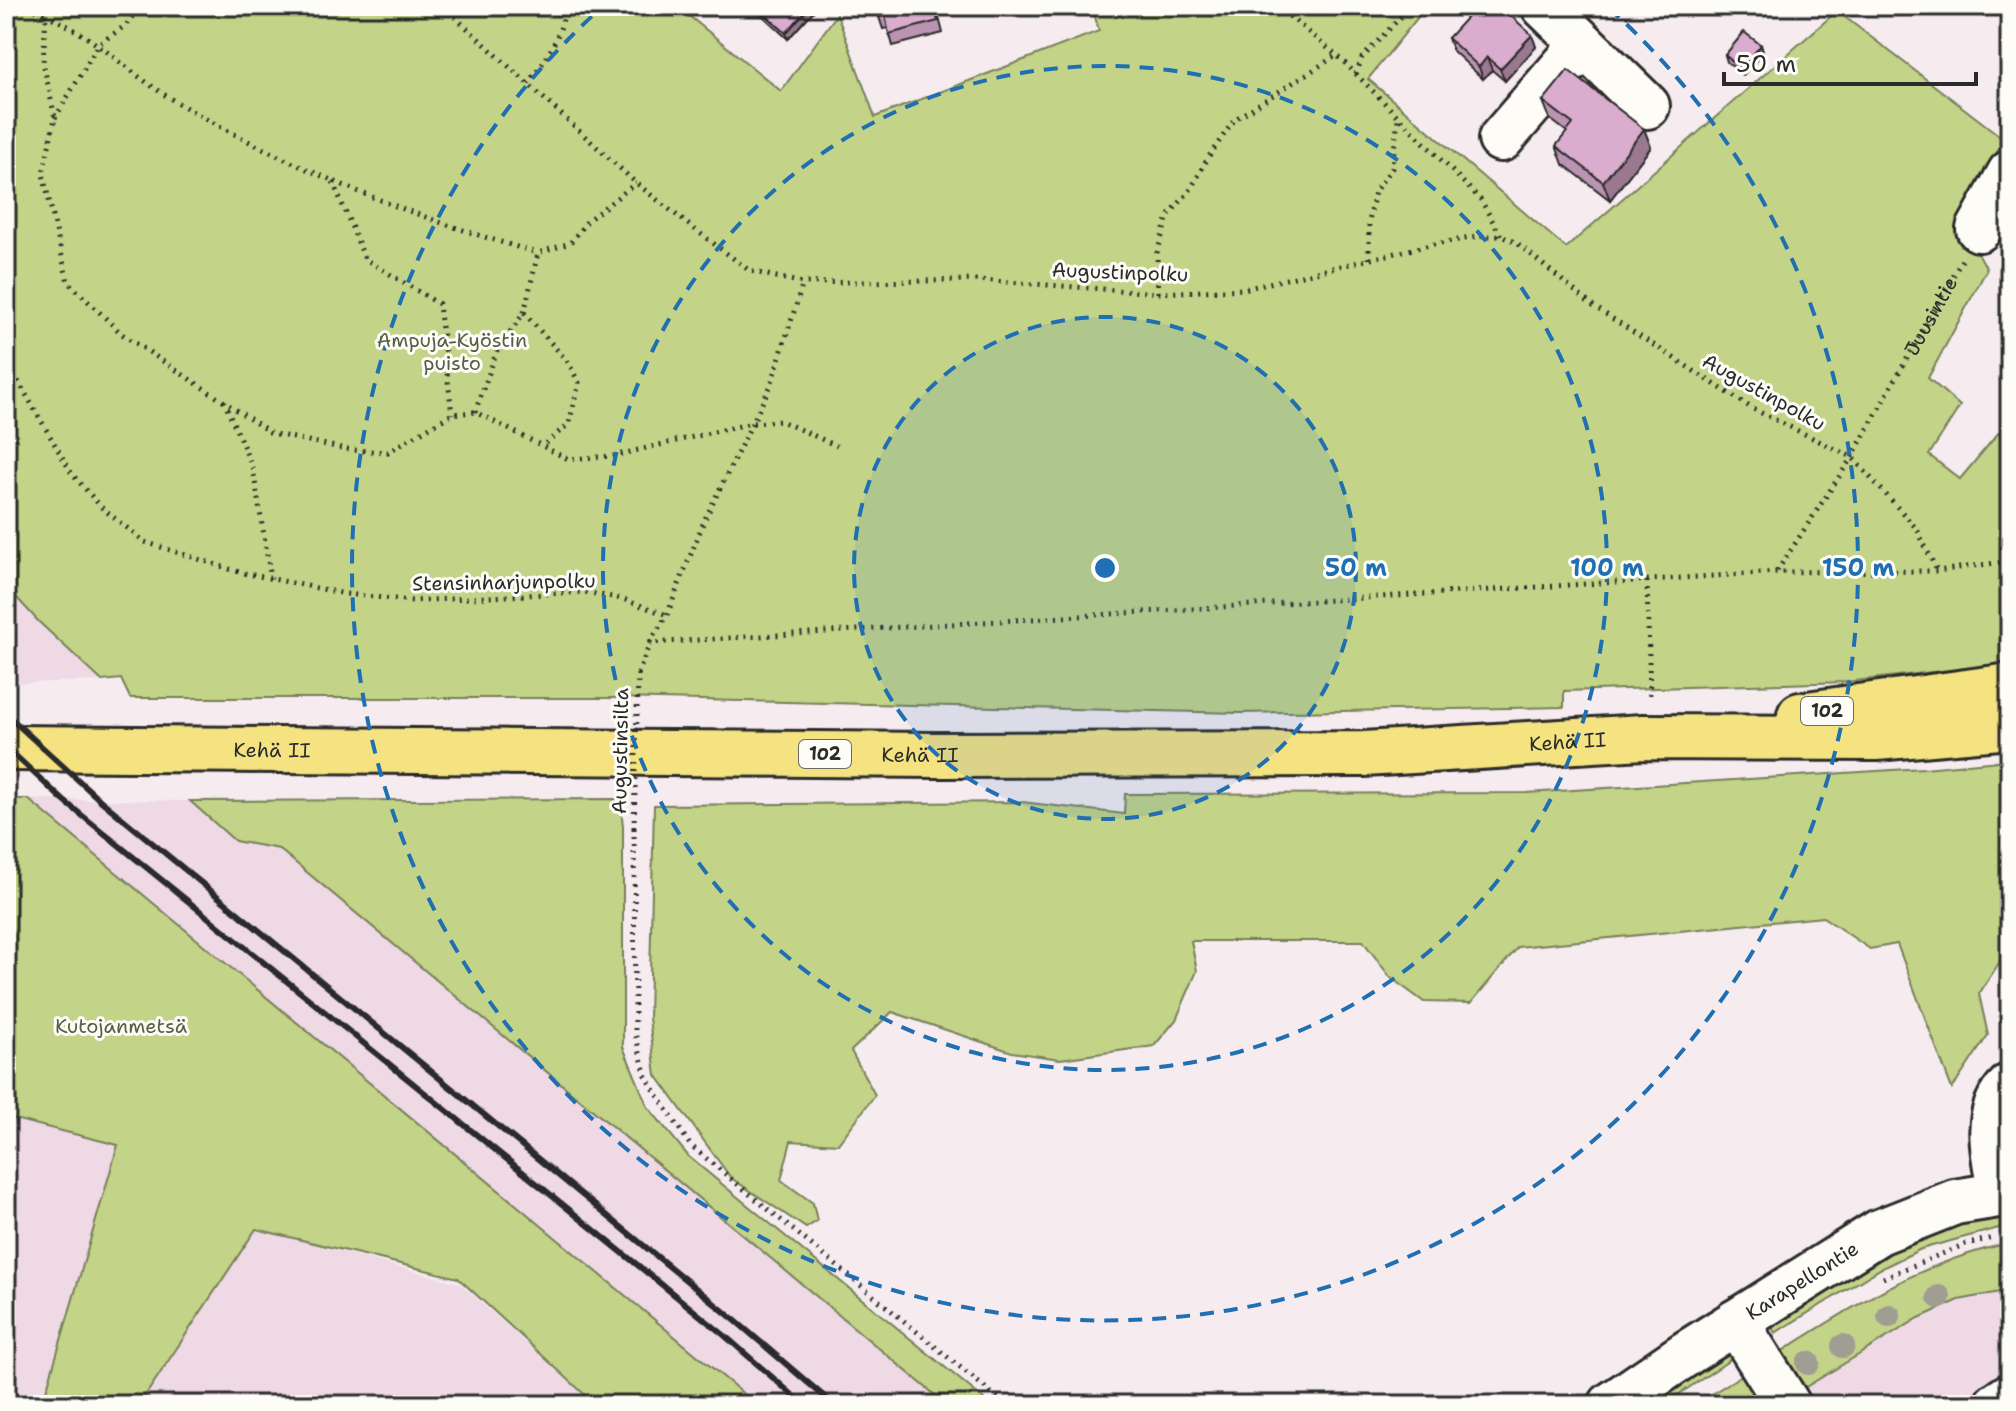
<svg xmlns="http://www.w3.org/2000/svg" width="2016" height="1411" font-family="'Shantell Sans',sans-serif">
	<rect width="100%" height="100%" fill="#f6ecef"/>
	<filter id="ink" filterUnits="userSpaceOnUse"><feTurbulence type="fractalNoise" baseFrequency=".0125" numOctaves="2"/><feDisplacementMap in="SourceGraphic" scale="16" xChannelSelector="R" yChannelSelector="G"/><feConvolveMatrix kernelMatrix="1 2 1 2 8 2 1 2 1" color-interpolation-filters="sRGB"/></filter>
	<g filter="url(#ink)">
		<g fill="#eed9e5">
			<polygon points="6,586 39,622 102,681 6,683"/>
			<polygon points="28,799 190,801 235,841 279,849 947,1405 757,1405"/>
			<polygon points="6,1117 118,1145 42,1405 6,1405"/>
			<polygon points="256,1229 459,1283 595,1405 139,1405"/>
			<polygon points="2010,1243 2010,1405 1694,1405 1875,1293 1930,1266"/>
		</g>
		<g fill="#c3d388" stroke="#777f5a" stroke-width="2">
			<polygon points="6,6 677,6 781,91 837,14 875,117 1099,31 1092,6 1427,6 1368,79 1566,248 1837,11 2004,139 1960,220 1987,269 1928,378 1960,406 1929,455 1960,479 2010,419 2010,663 1846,682 1564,691 1564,707 1240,713 618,698 130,698 121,679 102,681 39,622 6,586"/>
			<polygon points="2010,760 2010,946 1979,994 1988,1035 1952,1089 1897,944 1870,949 1823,917 1518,947 1471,1003 1424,1002 1390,977 1363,941 1191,941 1197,971 1176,1020 1154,1046 1060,1059 1012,1052 892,1012 851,1051 875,1095 838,1144 791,1141 781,1180 813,1203 817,1221 806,1228 731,1178 656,1075 649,1018 654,805 1022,802 1124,814 1125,794 1526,793 1924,768"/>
			<polygon points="6,799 28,799 757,1405 596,1405 458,1278 256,1229 139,1405 42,1405 118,1145 6,1117"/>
			<polygon points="620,799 623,826 623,1047 648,1107 689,1157 991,1405 947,1405 279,849 235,841 190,801"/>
			<polygon points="2010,1208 2010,1225 1921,1249 1880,1269 1775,1333 1767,1318 1858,1265 1938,1226"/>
			<path d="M 2010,1243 L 2010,1290 L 1959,1300 L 1919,1318 L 1796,1393 L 1773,1357 C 1850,1308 1919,1262 2010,1243 Z"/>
			<polygon points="1728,1348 1733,1356 1727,1362 1663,1405 1640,1405"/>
			<polygon points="1750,1370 1776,1405 1694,1405"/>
		</g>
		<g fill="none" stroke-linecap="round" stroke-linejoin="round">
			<g stroke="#2b2b2b" stroke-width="50">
				<g id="minor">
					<polyline points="1544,6 1647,106"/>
					<polyline points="1501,139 1583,44"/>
					<polyline points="1979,229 2010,173"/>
					<path d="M 2001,1194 C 1995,1160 1981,1113 2010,1086"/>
					<polyline points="1736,1322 1788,1405"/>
					<path id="s2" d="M 1611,1405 L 1687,1353 L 1879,1232 L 1955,1202 L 2010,1193"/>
					<polyline points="1996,1405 2010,1396"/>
				</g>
			</g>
			<g stroke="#2b2b2b" stroke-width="50">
				<g id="highway">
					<polyline points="1800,715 2010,686"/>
					<path id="s3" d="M 6,748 L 936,755 L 1364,754 L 1643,737 L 1876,738 L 2010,726"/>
				</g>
			</g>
			<g stroke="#2b2b2b" stroke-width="5" stroke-dasharray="2 6" stroke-linecap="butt">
				<polyline points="28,6 46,15 43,62 55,118 43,174 68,282 122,334 271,433 350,450 388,452 452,414 475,412 568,459 613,456 752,423 781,421 837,446"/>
				<path d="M 48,6 L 46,15 C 99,38 131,76 178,103 C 292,169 411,217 538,253"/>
				<polyline points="443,6 636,183 689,225 750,271 803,283 979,280 1158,293 1244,289 1434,244 1483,236 1501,236 1517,243 1593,306 1753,409 1852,457 1917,529 1937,571"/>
				<polyline points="1277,6 1342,60 1481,200 1501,236"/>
				<polyline points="1356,74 1362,58 1411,6"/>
				<path d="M 528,84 C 547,59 560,38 566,6"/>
				<polyline points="55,118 99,44 126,25 141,6"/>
				<polyline points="333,182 365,259 439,304 452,414"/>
				<polyline points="1369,259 1369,222 1375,191 1392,168 1398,118"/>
				<polyline points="1158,293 1157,253 1168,216 1189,192 1209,156 1235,119 1337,55"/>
				<polyline points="524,313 568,362 579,383 569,424 542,446"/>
				<polyline points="6,360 72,474 103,509 145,542 239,572 346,594 412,601 584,592 623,599 667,615"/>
				<polyline points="224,401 253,469 271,579"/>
				<polyline points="475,412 498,348 524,313 538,253 570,243 588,220 636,183"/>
				<path id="s1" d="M 1777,571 L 1852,457 L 1962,260"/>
				<polyline points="1647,581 1650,698"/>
				<polyline points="650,642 667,615 704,521 771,385 803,283"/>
				<polyline points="638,674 650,643 1777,572 1937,571 2010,561"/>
				<polyline points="634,828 635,1033 646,1077 690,1145 1006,1405"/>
				<polyline points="1883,1278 1966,1244 1993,1238"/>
			</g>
			<use href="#minor" stroke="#fdfcf7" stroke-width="44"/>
			<use href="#highway" stroke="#f5e382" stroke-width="44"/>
			<g stroke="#2b2b2b" stroke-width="6">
				<polyline points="6,714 100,800 737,1322 834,1405"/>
				<polyline points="6,747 63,800 724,1335 804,1405"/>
			</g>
			<polyline stroke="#2b2b2b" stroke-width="5" stroke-dasharray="2 6" stroke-linecap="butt" points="634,828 638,674"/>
		</g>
		<g fill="#a09d93">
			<circle cx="1939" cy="1297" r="12"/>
			<circle cx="1889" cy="1316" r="12"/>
			<circle cx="1843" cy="1346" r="12"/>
			<circle cx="1808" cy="1363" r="12"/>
		</g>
		<g fill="#bb94b1" stroke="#2b2b2b" stroke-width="2">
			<polygon points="752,6 818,6 788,39"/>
			<polygon points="936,6 943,33 893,46 888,28 883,29 879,17"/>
			<polygon points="1003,6 1045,6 1007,16"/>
			<polygon points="1532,35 1536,47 1505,81 1492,70 1483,79 1452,50 1448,38"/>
			<polygon points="1761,45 1763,52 1743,75 1727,62 1725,55"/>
			<polygon points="1543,101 1644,129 1651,147 1610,200 1563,164 1556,146 1567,132 1550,119"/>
		</g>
		<g fill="#997890" stroke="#2b2b2b" stroke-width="2">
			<polygon points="810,6 818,6 788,39 786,33"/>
			<polygon points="1532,35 1536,47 1505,81 1500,69"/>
			<polygon points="1761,45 1763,52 1743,75 1741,69"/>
			<polygon points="1487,57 1492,70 1483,79 1479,67"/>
			<polygon points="1644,129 1651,147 1610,200 1603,182"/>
		</g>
		<g fill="#daacce" stroke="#2b2b2b" stroke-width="2">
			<polygon points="756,6 810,6 786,33"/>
			<polygon points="876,6 934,6 938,21 889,34 885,15 879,17"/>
			<polygon points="1477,6 1500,6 1532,35 1500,69 1487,57 1479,67 1448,38"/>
			<polygon points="1744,32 1761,45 1741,69 1725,55"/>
			<polygon points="1568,70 1644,129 1603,182 1556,146 1573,124 1543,101"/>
		</g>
	</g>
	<circle cx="1105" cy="568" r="251" fill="#1f6fb2" fill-opacity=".12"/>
	<g fill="none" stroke="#1f6fb2" stroke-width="4" stroke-dasharray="14 10">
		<circle cx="1105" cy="568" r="251"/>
		<circle cx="1105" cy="568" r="502"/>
		<path d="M1609 8A753 753 0 1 1 601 8"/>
	</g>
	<g text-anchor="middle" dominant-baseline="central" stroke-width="6" stroke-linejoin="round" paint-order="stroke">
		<g fill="#fdfcf7" stroke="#6a6a68" stroke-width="2">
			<rect x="1801" y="697" width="52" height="28" rx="6"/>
			<rect x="799" y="740" width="52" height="28" rx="6"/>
		</g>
		<g font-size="18" font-weight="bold" fill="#2b2b2b">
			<text x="1827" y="711">102</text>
			<text x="825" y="754">102</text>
		</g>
		<g font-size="20" fill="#2b2b2b" stroke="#fdfcf7">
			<text transform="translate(1120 272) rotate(2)">Augustinpolku</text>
			<text stroke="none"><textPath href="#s1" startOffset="298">Juusintie</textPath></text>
			<text transform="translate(1764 392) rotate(29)">Augustinpolku</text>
			<text transform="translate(504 582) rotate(-1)">Stensinharjunpolku</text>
			<text stroke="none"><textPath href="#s3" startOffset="1562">Kehä II</textPath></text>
			<text stroke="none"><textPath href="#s3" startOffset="266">Kehä II</textPath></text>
			<text transform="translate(620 751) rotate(-89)">Augustinsilta</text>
			<text stroke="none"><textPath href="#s3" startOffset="914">Kehä II</textPath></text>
			<text stroke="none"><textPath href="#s2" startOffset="228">Karapellontie</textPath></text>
		</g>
		<g font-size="20" fill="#595d47" stroke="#fdfcf7">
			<text x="452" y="340">Ampuja-Kyöstin<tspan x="452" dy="23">puisto</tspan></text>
			<text x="121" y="1026">Kutojanmetsä</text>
		</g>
	</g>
	<circle cx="1105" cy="568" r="12" fill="#1f6fb2" stroke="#fdfcf7" stroke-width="4"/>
	<g font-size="24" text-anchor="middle" font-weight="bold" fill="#1f6fb2" stroke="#fdfcf7" stroke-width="6" stroke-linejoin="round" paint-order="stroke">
		<text x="1356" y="576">50 m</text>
		<text x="1607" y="576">100 m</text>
		<text x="1858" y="576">150 m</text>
	</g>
	<rect width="2016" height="1411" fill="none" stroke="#fdfcf7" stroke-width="32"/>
	<rect x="16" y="16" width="1984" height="1379" fill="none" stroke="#2b2b2b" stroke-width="3" filter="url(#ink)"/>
	<path d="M1724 72v12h252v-12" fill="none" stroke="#2b2b2b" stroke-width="4"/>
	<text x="1736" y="72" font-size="24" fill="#2b2b2b" stroke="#fdfcf7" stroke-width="6" paint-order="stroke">50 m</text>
</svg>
